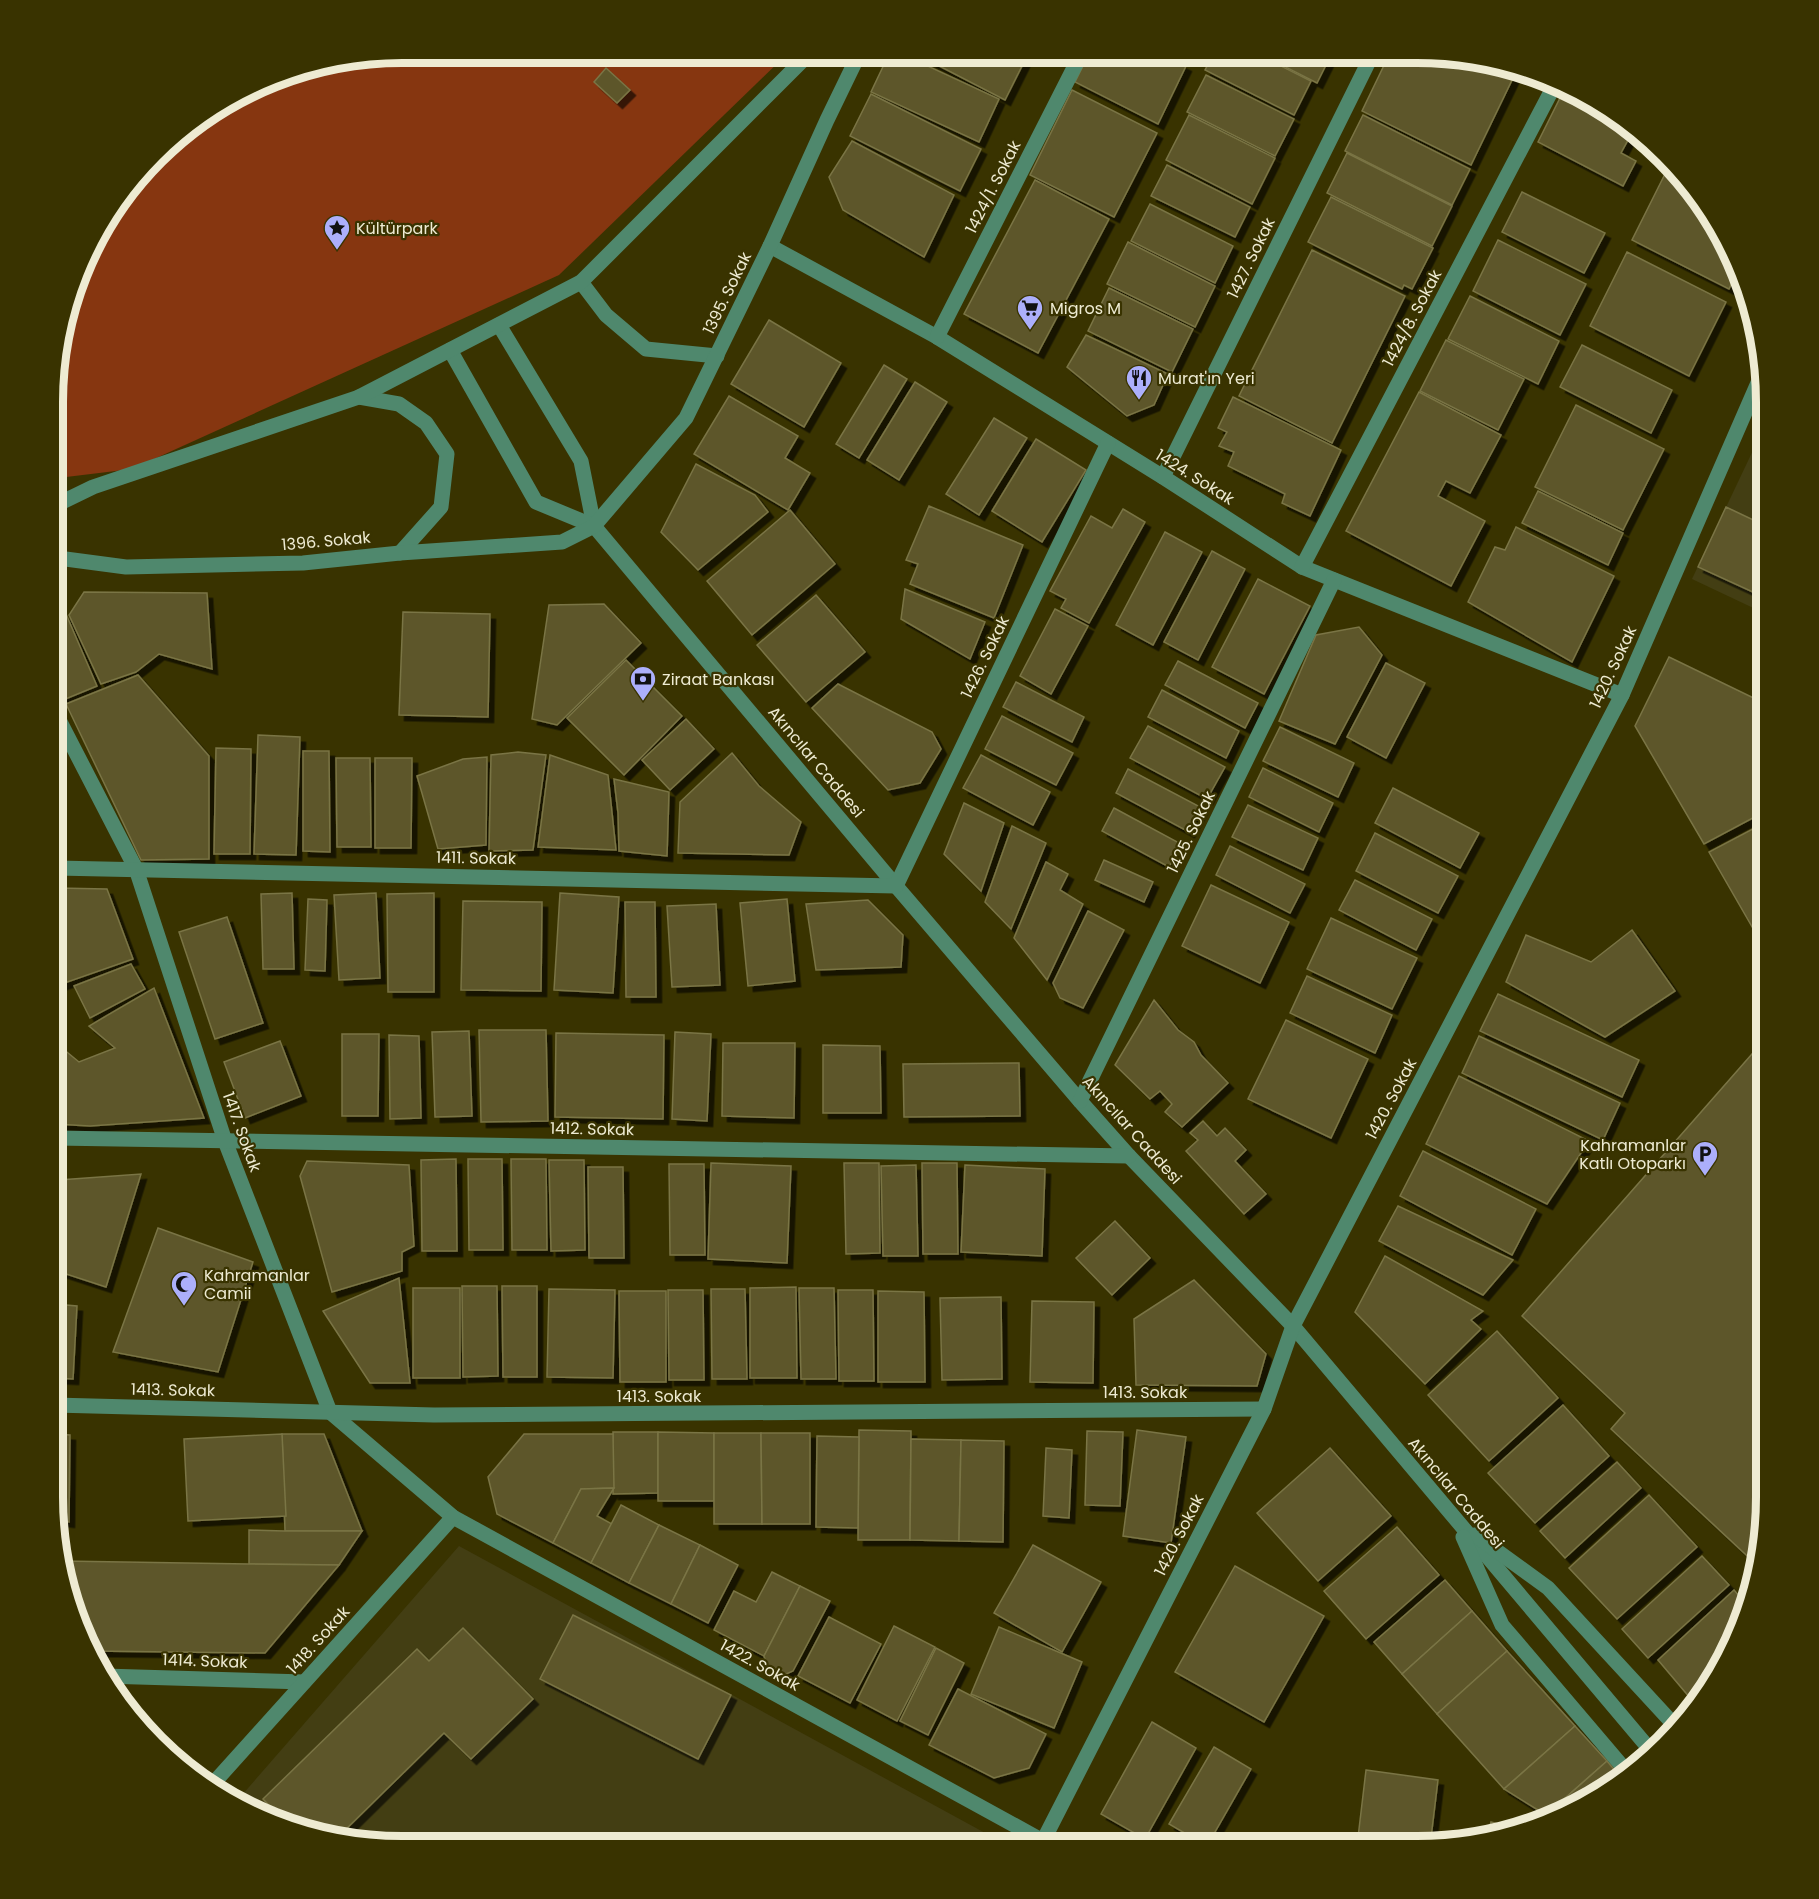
<svg xmlns="http://www.w3.org/2000/svg" width="1819" height="1899" font-family="Poppins,sans-serif">
	<defs>
		<filter id="shadow"><feDropShadow dx="5.5" dy="5.5" stdDeviation="0" flood-color="#0009"/></filter>
	</defs>
	<rect width="100%" height="100%" fill="#393300"/>
	<g fill="#433e13">
		<polygon points="1766,423 1766,614 1692,579"/>
		<polygon points="459,1546 998,1840 996,1846 379,1846 311,1835 235,1803"/>
	</g>
	<polygon fill="#863610" points="402,53 787,54 559,275 132,469 58,478 59,334 99,227 172,139 289,71"/>
	<g fill="#5d572a" stroke="#7a7445" stroke-width="1.5" filter="url(#shadow)">
		<polygon points="889,54 902,54 999,99 979,142 871,92"/>
		<polygon points="916,54 1028,54 1005,100"/>
		<polygon points="1089,54 1163,55 1186,66 1158,124 1075,82"/>
		<polygon points="1213,55 1259,55 1311,81 1294,115 1205,70"/>
		<polygon points="1262,55 1331,55 1317,83"/>
		<polygon points="1389,55 1463,55 1479,61 1513,78 1471,165 1362,111"/>
		<polygon points="606,68 630,90 617,103 594,82"/>
		<polygon points="1206,75 1294,119 1275,156 1187,112"/>
		<polygon points="1072,90 1157,133 1114,217 1030,175"/>
		<polygon points="1564,90 1592,99 1633,131 1621,153 1636,161 1623,186 1538,142"/>
		<polygon points="871,94 981,149 960,191 850,136"/>
		<polygon points="1189,115 1275,158 1252,204 1166,160"/>
		<polygon points="1363,115 1470,169 1452,205 1345,151"/>
		<polygon points="852,141 954,195 924,257 843,210 829,177"/>
		<polygon points="1347,153 1452,206 1432,246 1327,193"/>
		<polygon points="1167,165 1250,207 1235,237 1151,196"/>
		<polygon points="1665,174 1690,187 1707,207 1738,270 1729,289 1632,240"/>
		<polygon points="1035,180 1109,219 1038,353 964,314"/>
		<polygon points="1522,192 1605,233 1584,273 1502,232"/>
		<polygon points="1331,197 1433,248 1412,289 1404,285 1402,289 1308,242"/>
		<polygon points="1150,204 1233,246 1215,283 1131,241"/>
		<polygon points="1498,240 1586,284 1560,335 1473,291"/>
		<polygon points="1128,242 1215,286 1195,327 1107,284"/>
		<polygon points="1312,250 1405,296 1332,443 1239,396"/>
		<polygon points="1627,252 1726,302 1689,376 1590,326"/>
		<polygon points="1109,288 1193,329 1172,372 1088,331"/>
		<polygon points="1470,296 1559,341 1538,384 1448,339"/>
		<polygon points="769,320 841,363 804,427 731,384"/>
		<polygon points="1086,335 1168,374 1154,405 1127,416 1067,367"/>
		<polygon points="1446,340 1524,379 1498,430 1420,391"/>
		<polygon points="1582,345 1672,390 1651,433 1560,387"/>
		<polygon points="884,365 907,379 859,458 836,444"/>
		<polygon points="915,382 947,402 899,480 867,460"/>
		<polygon points="1419,392 1501,435 1470,493 1446,481 1438,496 1485,521 1451,586 1346,531"/>
		<polygon points="729,396 798,436 785,458 810,473 788,510 694,454"/>
		<polygon points="1233,397 1341,450 1310,516 1282,503 1285,494 1228,466 1234,452 1219,446 1227,432 1218,428"/>
		<polygon points="1576,405 1664,449 1623,530 1535,487"/>
		<polygon points="994,418 1027,438 979,515 946,494"/>
		<polygon points="1036,439 1086,470 1042,542 992,511"/>
		<polygon points="696,464 755,495 768,512 698,570 661,532"/>
		<polygon points="1538,491 1623,533 1608,565 1522,523"/>
		<polygon points="929,506 1023,545 994,618 910,584 918,564 906,560"/>
		<polygon points="1726,507 1766,526 1766,598 1698,567"/>
		<polygon points="1123,509 1145,522 1089,623 1061,608 1066,599 1050,591 1091,516 1112,528"/>
		<polygon points="790,510 835,564 752,635 707,581"/>
		<polygon points="1516,527 1614,576 1572,662 1468,602 1495,547 1505,550"/>
		<polygon points="1165,532 1202,552 1153,645 1116,625"/>
		<polygon points="1212,551 1245,569 1198,660 1164,642"/>
		<polygon points="1258,579 1310,606 1264,694 1212,667"/>
		<polygon points="905,589 985,622 970,659 901,619"/>
		<polygon points="84,592 207,593 212,669 159,654 136,672 101,684 69,615"/>
		<polygon points="816,595 865,652 806,702 757,645"/>
		<polygon points="604,604 641,643 557,725 532,719 549,605"/>
		<polygon points="1055,609 1088,626 1051,694 1020,676"/>
		<polygon points="403,612 490,614 488,717 399,715"/>
		<polygon points="66,614 97,686 63,700 57,686 58,618"/>
		<polygon points="1359,627 1382,655 1335,744 1279,721 1316,635"/>
		<polygon points="1669,657 1766,704 1766,811 1704,844 1635,726"/>
		<polygon points="626,660 682,716 624,775 567,718"/>
		<polygon points="1178,661 1258,703 1245,728 1165,685"/>
		<polygon points="1386,663 1425,683 1386,758 1347,737"/>
		<polygon points="138,675 209,756 209,859 141,860 66,704"/>
		<polygon points="1016,682 1084,717 1072,742 1003,707"/>
		<polygon points="838,684 932,732 941,749 920,783 888,790 812,708"/>
		<polygon points="1162,690 1239,731 1226,758 1148,717"/>
		<polygon points="1002,716 1073,753 1056,785 985,749"/>
		<polygon points="686,719 714,749 670,790 642,760"/>
		<polygon points="1148,726 1225,767 1207,799 1130,758"/>
		<polygon points="1280,727 1354,763 1338,797 1263,761"/>
		<polygon points="258,735 300,737 296,855 254,854"/>
		<polygon points="216,748 251,749 250,854 214,854"/>
		<polygon points="303,751 329,751 330,852 303,851"/>
		<polygon points="518,752 546,755 533,850 489,851 491,755"/>
		<polygon points="732,753 759,786 801,822 789,855 678,853 680,802"/>
		<polygon points="550,755 608,775 616,850 538,847"/>
		<polygon points="981,755 1050,792 1033,825 963,788"/>
		<polygon points="487,757 486,845 438,849 417,776 463,759"/>
		<polygon points="336,758 370,758 371,847 337,847"/>
		<polygon points="375,758 412,758 411,848 375,848"/>
		<polygon points="1263,768 1333,803 1319,832 1249,797"/>
		<polygon points="1128,769 1202,808 1189,832 1116,793"/>
		<polygon points="614,779 669,792 667,856 619,851 618,813"/>
		<polygon points="1393,788 1479,833 1460,868 1375,823"/>
		<polygon points="964,803 1004,823 981,891 944,854"/>
		<polygon points="1248,805 1318,838 1303,870 1232,837"/>
		<polygon points="1114,808 1181,844 1169,867 1102,831"/>
		<polygon points="1766,822 1766,951 1709,852"/>
		<polygon points="1012,826 1046,843 1011,929 985,902"/>
		<polygon points="1375,833 1458,876 1438,913 1356,871"/>
		<polygon points="1230,846 1305,884 1290,913 1216,875"/>
		<polygon points="1104,860 1153,882 1144,902 1095,880"/>
		<polygon points="1046,862 1068,874 1060,890 1083,904 1047,980 1014,938"/>
		<polygon points="1355,880 1432,919 1416,950 1339,910"/>
		<polygon points="1211,885 1289,922 1260,983 1182,946"/>
		<polygon points="56,888 107,889 133,959 56,986"/>
		<polygon points="292,893 294,969 263,969 261,894"/>
		<polygon points="376,893 380,978 339,980 334,895"/>
		<polygon points="434,893 434,992 388,992 387,894"/>
		<polygon points="560,893 619,897 613,993 554,990"/>
		<polygon points="308,899 327,900 325,971 305,970"/>
		<polygon points="787,899 795,981 748,986 740,903"/>
		<polygon points="868,900 903,935 901,967 816,970 806,904"/>
		<polygon points="463,901 542,902 541,991 461,990"/>
		<polygon points="625,902 655,902 656,997 626,997"/>
		<polygon points="716,904 720,985 672,987 667,906"/>
		<polygon points="1088,911 1124,930 1083,1008 1060,998 1053,983"/>
		<polygon points="227,917 263,1023 215,1039 179,932"/>
		<polygon points="1331,918 1417,958 1392,1009 1307,969"/>
		<polygon points="1632,930 1675,991 1605,1037 1506,982 1526,935 1591,962"/>
		<polygon points="131,964 145,989 90,1018 74,986"/>
		<polygon points="1307,976 1392,1015 1375,1053 1290,1013"/>
		<polygon points="154,988 204,1118 90,1126 55,1124 56,1043 79,1062 115,1048 89,1026"/>
		<polygon points="1498,994 1639,1060 1622,1097 1480,1031"/>
		<polygon points="1154,1000 1178,1030 1194,1042 1201,1055 1228,1083 1182,1127 1165,1112 1172,1104 1160,1091 1150,1099 1115,1065"/>
		<polygon points="1286,1020 1368,1059 1331,1138 1248,1099"/>
		<polygon points="479,1030 546,1030 548,1121 481,1122"/>
		<polygon points="469,1031 472,1116 435,1117 432,1032"/>
		<polygon points="675,1032 711,1034 707,1121 672,1119"/>
		<polygon points="556,1033 664,1035 663,1119 555,1117"/>
		<polygon points="342,1034 379,1034 378,1116 342,1116"/>
		<polygon points="389,1035 419,1036 421,1118 390,1119"/>
		<polygon points="1479,1036 1620,1103 1603,1140 1462,1073"/>
		<polygon points="1766,1038 1766,1520 1758,1566 1611,1429 1625,1413 1522,1316"/>
		<polygon points="280,1041 301,1096 245,1118 224,1062"/>
		<polygon points="723,1043 795,1043 794,1118 722,1116"/>
		<polygon points="823,1045 880,1046 881,1113 823,1113"/>
		<polygon points="1019,1063 1020,1116 904,1117 903,1064"/>
		<polygon points="1459,1076 1589,1141 1547,1204 1426,1144"/>
		<polygon points="1203,1121 1217,1136 1225,1128 1246,1150 1235,1161 1266,1194 1244,1214 1186,1151 1198,1140 1190,1133"/>
		<polygon points="1423,1151 1536,1209 1512,1255 1400,1196"/>
		<polygon points="456,1159 457,1251 422,1251 421,1160"/>
		<polygon points="468,1159 502,1159 503,1250 469,1250"/>
		<polygon points="511,1159 546,1159 547,1250 512,1250"/>
		<polygon points="549,1160 584,1160 585,1250 551,1251"/>
		<polygon points="307,1161 409,1165 414,1246 402,1252 402,1271 332,1292 300,1176"/>
		<polygon points="711,1163 791,1166 787,1263 708,1259"/>
		<polygon points="844,1163 879,1163 880,1253 846,1254"/>
		<polygon points="922,1163 957,1163 958,1254 923,1254"/>
		<polygon points="669,1164 704,1164 705,1255 670,1255"/>
		<polygon points="916,1165 918,1256 883,1256 881,1166"/>
		<polygon points="965,1165 1045,1169 1042,1256 961,1252"/>
		<polygon points="588,1167 623,1167 624,1258 589,1258"/>
		<polygon points="141,1174 106,1287 57,1271 59,1180"/>
		<polygon points="1398,1206 1513,1260 1483,1295 1379,1241"/>
		<polygon points="1115,1221 1150,1258 1112,1295 1076,1258"/>
		<polygon points="158,1228 253,1262 218,1372 113,1352"/>
		<polygon points="1385,1256 1483,1311 1471,1320 1481,1329 1425,1384 1355,1312"/>
		<polygon points="399,1278 410,1383 370,1383 323,1311"/>
		<polygon points="1194,1280 1266,1354 1257,1386 1136,1385 1134,1319"/>
		<polygon points="462,1286 497,1286 498,1376 463,1377"/>
		<polygon points="502,1286 537,1286 537,1377 503,1377"/>
		<polygon points="796,1287 797,1378 750,1378 750,1288"/>
		<rect x="413" y="1288" width="47" height="90"/>
		<polygon points="799,1288 834,1288 836,1379 801,1379"/>
		<polygon points="549,1289 615,1290 613,1378 547,1377"/>
		<polygon points="711,1289 745,1289 747,1379 712,1379"/>
		<polygon points="668,1290 703,1290 704,1380 669,1380"/>
		<polygon points="838,1290 873,1290 874,1381 839,1381"/>
		<polygon points="619,1291 666,1291 666,1382 620,1382"/>
		<polygon points="878,1291 924,1292 925,1382 878,1382"/>
		<polygon points="1001,1297 1002,1379 942,1380 940,1298"/>
		<polygon points="1032,1301 1094,1302 1093,1383 1030,1382"/>
		<polygon points="54,1304 77,1306 73,1379 54,1378"/>
		<polygon points="1497,1331 1558,1398 1489,1461 1428,1395"/>
		<polygon points="1563,1405 1609,1456 1535,1523 1488,1473"/>
		<polygon points="859,1430 911,1431 910,1540 858,1540"/>
		<polygon points="1137,1430 1186,1437 1171,1543 1123,1536"/>
		<polygon points="1087,1431 1123,1432 1120,1506 1085,1505"/>
		<polygon points="613,1432 658,1432 658,1493 613,1494"/>
		<polygon points="658,1432 714,1433 714,1501 658,1501"/>
		<polygon points="714,1433 761,1433 762,1524 714,1524"/>
		<polygon points="761,1433 810,1433 810,1524 762,1524"/>
		<polygon points="54,1434 70,1435 69,1522 53,1520"/>
		<polygon points="282,1434 324,1434 362,1531 285,1531"/>
		<polygon points="282,1434 286,1516 188,1521 184,1439"/>
		<polygon points="524,1434 613,1434 614,1488 581,1489 553,1543 497,1514 488,1477"/>
		<polygon points="817,1436 859,1437 858,1528 816,1527"/>
		<polygon points="911,1439 961,1440 959,1541 910,1540"/>
		<polygon points="961,1440 1004,1441 1003,1542 959,1541"/>
		<polygon points="1046,1448 1072,1450 1069,1518 1043,1516"/>
		<polygon points="1330,1448 1391,1516 1318,1581 1257,1513"/>
		<polygon points="1617,1462 1641,1488 1565,1558 1540,1531"/>
		<polygon points="614,1488 597,1516 612,1524 591,1563 553,1543 581,1489"/>
		<polygon points="1649,1495 1697,1547 1617,1619 1569,1568"/>
		<polygon points="621,1505 659,1525 629,1583 591,1563"/>
		<polygon points="659,1525 700,1545 671,1604 629,1583"/>
		<polygon points="1397,1527 1439,1575 1366,1639 1324,1591"/>
		<polygon points="249,1530 285,1531 362,1531 339,1565 249,1564"/>
		<polygon points="700,1545 738,1565 708,1623 671,1604"/>
		<polygon points="1033,1545 1101,1582 1062,1652 994,1613"/>
		<polygon points="1702,1556 1729,1585 1648,1658 1622,1629"/>
		<polygon points="61,1561 249,1564 339,1565 265,1653 91,1651 71,1609"/>
		<polygon points="1235,1566 1324,1616 1264,1722 1175,1672"/>
		<polygon points="772,1572 800,1586 764,1656 714,1630 734,1591 756,1602"/>
		<polygon points="1445,1580 1472,1611 1402,1674 1374,1642"/>
		<polygon points="800,1586 830,1601 793,1671 784,1675 767,1666 764,1656"/>
		<polygon points="1734,1590 1747,1605 1720,1672 1696,1705 1658,1660"/>
		<polygon points="1472,1611 1507,1651 1437,1714 1402,1674"/>
		<polygon points="573,1615 731,1695 698,1759 540,1679"/>
		<polygon points="829,1617 881,1644 850,1703 798,1676"/>
		<polygon points="894,1626 935,1647 897,1721 857,1700"/>
		<polygon points="999,1627 1082,1662 1054,1728 971,1694"/>
		<polygon points="463,1628 533,1699 471,1759 444,1733 336,1839 311,1835 288,1825 263,1799 417,1649 429,1661"/>
		<polygon points="936,1648 964,1663 928,1735 900,1721"/>
		<polygon points="1507,1651 1575,1726 1504,1789 1437,1714"/>
		<polygon points="958,1689 1046,1734 1029,1768 994,1778 929,1745"/>
		<polygon points="1152,1722 1196,1748 1145,1839 1101,1814"/>
		<polygon points="1575,1726 1607,1761 1546,1815 1504,1789"/>
		<polygon points="1214,1747 1251,1769 1207,1846 1169,1824"/>
		<polygon points="1607,1761 1622,1779 1612,1787 1549,1818 1546,1815"/>
		<polygon points="1366,1770 1438,1780 1430,1846 1357,1846"/>
		<polygon points="1491,1822 1521,1830 1487,1837"/>
	</g>
	<g fill="none" stroke-linecap="round" stroke-linejoin="round">
		<g stroke="#4f886d" stroke-width="15">
			<polyline points="770,246 937,337 1163,477 1302,567 1622,695"/>
			<polyline points="581,282 606,315 646,349 717,356"/>
			<polyline points="499,325 581,461 594,526"/>
			<polyline points="937,337 1081,54"/>
			<polyline points="450,350 536,502 594,526 896,886 1080,1101 1129,1156 1293,1326 1652,1752"/>
			<polyline points="359,397 399,404 426,423 447,454 441,507 400,553"/>
			<polyline points="1163,477 1372,55"/>
			<polyline points="58,504 93,487 359,397 581,282 809,54"/>
			<polyline points="58,558 126,567 303,563 400,553 562,542 594,526 686,418 770,246 827,120 859,54"/>
			<polyline points="1302,567 1554,86"/>
			<polyline points="57,716 136,869 225,1141 330,1412 453,1517 1043,1841 1048,1846"/>
			<polyline points="56,868 896,886 1108,443"/>
			<polyline points="1080,1101 1334,580"/>
			<polyline points="55,1138 1129,1156"/>
			<polyline points="54,1405 434,1415 1264,1409"/>
			<polyline points="1475,1535 1548,1588 1678,1729"/>
			<polyline points="1463,1537 1502,1625 1628,1773"/>
			<polyline points="104,1676 304,1682"/>
			<polyline points="210,1787 453,1517"/>
			<polyline points="1045,1846 1043,1841 1264,1409 1293,1326 1622,695 1764,369"/>
		</g>
	</g>
	<defs>
		<g id="sight-pin" transform="scale(1.35)"><path d="M0 17L-7.5 6A9.5 9.5 0 1 1 7.5 6Z" fill="#acaffb" stroke="#393300"/><path d="M0-6L1.8-2.2L6-1.7L2.9 1.2L3.7 5.4L0 3.3L-3.7 5.4L-2.9 1.2L-6-1.7L-1.8-2.2Z" fill="#111"/></g>
		<g id="supermarket-pin" transform="scale(1.35)"><path d="M0 17L-7.5 6A9.5 9.5 0 1 1 7.5 6Z" fill="#acaffb" stroke="#393300"/><path d="M-6-5.5h2.5l.6 2H6L4.5 2H-2.5L-4.4-4H-6ZM-1.5 3.2a1.3 1.3 0 1 0 .1 0ZM3 3.2a1.3 1.3 0 1 0 .1 0Z" fill="#111"/></g>
		<g id="restaurant-pin" transform="scale(1.35)"><path d="M0 17L-7.5 6A9.5 9.5 0 1 1 7.5 6Z" fill="#acaffb" stroke="#393300"/><path d="M-5-6h1v4h1v-4h1v4h1v-4h1v5L-1.5 .5V6h-2V.5L-5-1ZM5-6V6H3V1.5H1.5Q1.5-4 5-6Z" fill="#111"/></g>
		<g id="bank-pin" transform="scale(1.35)"><path d="M0 17L-7.5 6A9.5 9.5 0 1 1 7.5 6Z" fill="#acaffb" stroke="#393300"/><path d="M-6-4H6V4H-6ZM0-2.3a2.3 2.3 0 1 0 0 4.6a2.3 2.3 0 1 0 0-4.6Z" fill="#111"/></g>
		<g id="parking-pin" transform="scale(1.35)"><path d="M0 17L-7.5 6A9.5 9.5 0 1 1 7.5 6Z" fill="#acaffb" stroke="#393300"/><path d="M-3.5-5.5H1a3.5 3.5 0 0 1 0 7H-1V5.5H-3.5ZM-1-3.4V-.6H.8a1.4 1.4 0 0 0 0-2.8Z" fill="#111"/></g>
		<g id="mosque-pin" transform="scale(1.35)"><path d="M0 17L-7.5 6A9.5 9.5 0 1 1 7.5 6Z" fill="#acaffb" stroke="#393300"/><path d="M3.5-4.9A6 6 0 1 0 3.5 4.9A5 5 0 1 1 3.5-4.9Z" fill="#111"/></g>
	</defs>
	<g fill-rule="evenodd">
		<use href="#sight-pin" x="337" y="228"/>
		<use href="#supermarket-pin" x="1030" y="308"/>
		<use href="#restaurant-pin" x="1139" y="378"/>
		<use href="#bank-pin" x="643" y="679"/>
		<use href="#parking-pin" x="1705" y="1154"/>
		<use href="#mosque-pin" x="184" y="1284"/>
	</g>
	<g text-anchor="middle" dominant-baseline="central" stroke-width="4.5" stroke-linejoin="round" paint-order="stroke">
		<g font-size="16" fill="#eeebd2" stroke="#393300">
			<text transform="translate(993 187) rotate(-63)">1424/1. Sokak</text>
			<text transform="translate(1251 258) rotate(-64)">1427. Sokak</text>
			<text transform="translate(727 293) rotate(-64)">1395. Sokak</text>
			<text transform="translate(1412 318) rotate(-62)">1424/8. Sokak</text>
			<text transform="translate(1195 477) rotate(32)">1424. Sokak</text>
			<text transform="translate(326 541) rotate(-5)">1396. Sokak</text>
			<text transform="translate(985 657) rotate(-64)">1426. Sokak</text>
			<text transform="translate(1613 667) rotate(-65)">1420. Sokak</text>
			<text transform="translate(816 762) rotate(50)">Akıncılar Caddesi</text>
			<text transform="translate(1191 832) rotate(-64)">1425. Sokak</text>
			<text transform="translate(476 858) rotate(1)">1411. Sokak</text>
			<text transform="translate(1391 1099) rotate(-62)">1420. Sokak</text>
			<text transform="translate(592 1129) rotate(1)">1412. Sokak</text>
			<text transform="translate(1132 1130) rotate(48)">Akıncılar Caddesi</text>
			<text transform="translate(242 1132) rotate(70)">1417. Sokak</text>
			<text transform="translate(173 1390) rotate(1)">1413. Sokak</text>
			<text x="1145" y="1392">1413. Sokak</text>
			<text x="659" y="1396">1413. Sokak</text>
			<text transform="translate(1456 1493) rotate(50)">Akıncılar Caddesi</text>
			<text transform="translate(1179 1535) rotate(-63)">1420. Sokak</text>
			<text transform="translate(318 1640) rotate(-48)">1418. Sokak</text>
			<text transform="translate(205 1661) rotate(2)">1414. Sokak</text>
			<text transform="translate(760 1665) rotate(29)">1422. Sokak</text>
		</g>
		<g font-size="16" fill="#eeebd2" stroke="#393300" text-anchor="start">
			<text x="356" y="228">Kültürpark</text>
			<text x="1050" y="308">Migros M</text>
			<text x="1158" y="378">Murat'ın Yeri</text>
			<text x="662" y="679">Ziraat Bankası</text>
			<text x="1686" y="1145" text-anchor="end">Kahramanlar<tspan x="1686" dy="18">Katlı Otoparkı</tspan></text>
			<text x="204" y="1275">Kahramanlar<tspan x="204" dy="18">Camii</tspan></text>
		</g>
	</g>
	<path d="M0 0H1819V1899H0ZM402 63H1417A339 339 0 0 1 1756 402V1497A339 339 0 0 1 1417 1836H402A339 339 0 0 1 63 1497V402A339 339 0 0 1 402 63Z" fill="#393300" fill-rule="evenodd"/>
	<path fill="none" stroke="#eeebd2" stroke-width="8" d="M402 63H1417A339 339 0 0 1 1756 402V1497A339 339 0 0 1 1417 1836H402A339 339 0 0 1 63 1497V402A339 339 0 0 1 402 63Z"/>
</svg>
